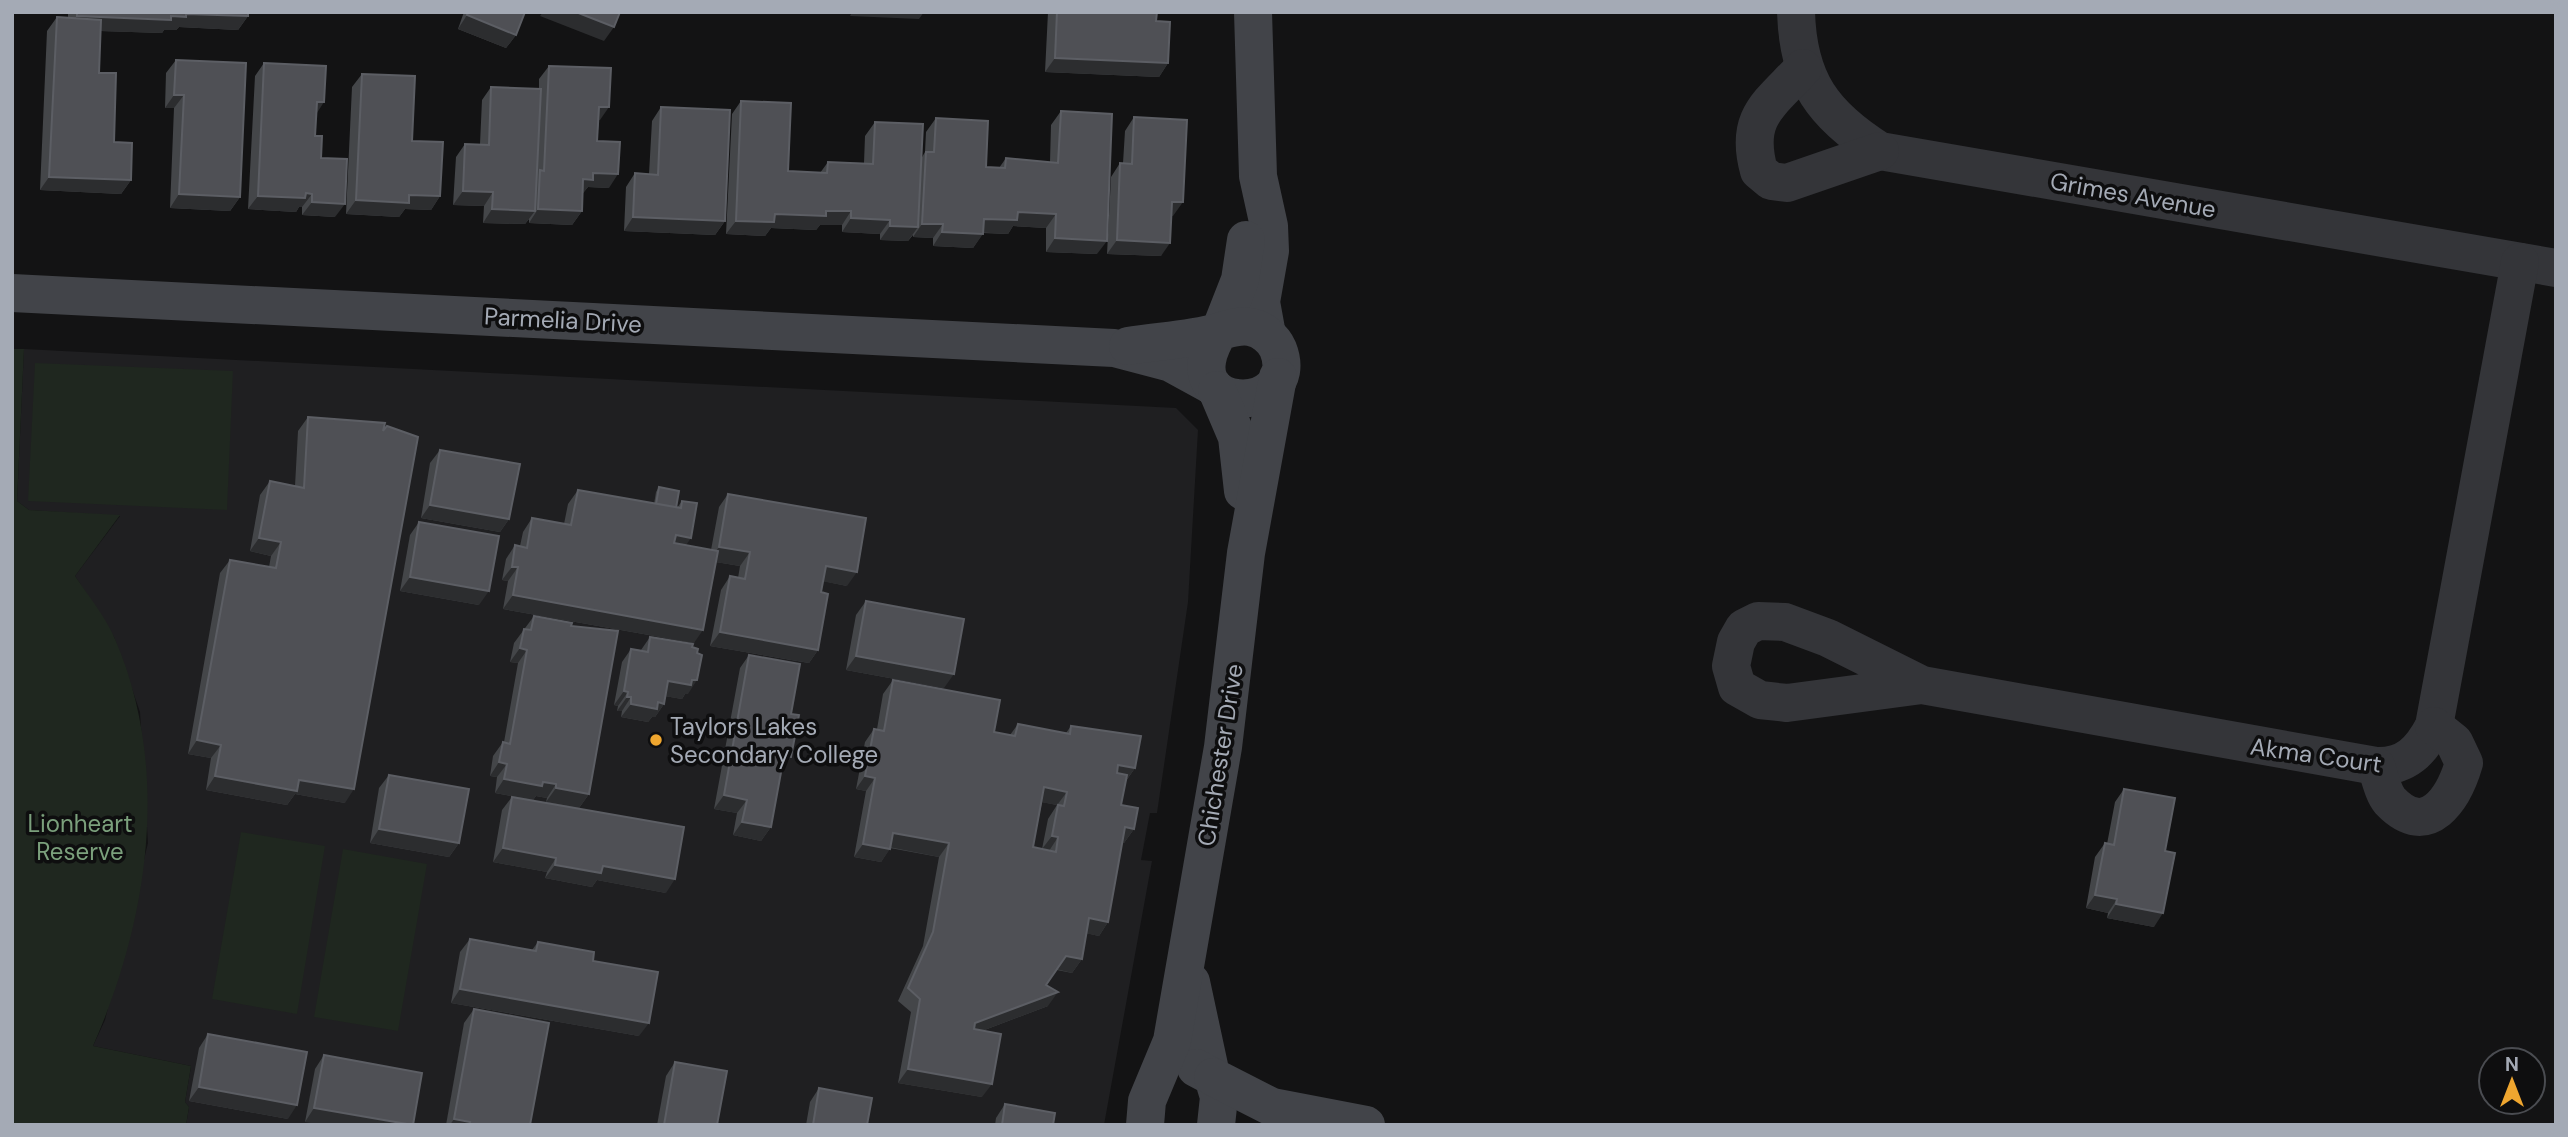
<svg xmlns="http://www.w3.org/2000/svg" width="2568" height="1137" font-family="'DM Sans',sans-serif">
	<rect width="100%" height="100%" fill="#131314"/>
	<polygon fill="#1f1f21" points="24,349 1176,408 1198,430 1188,602 1157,813 1150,813 1141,860 1152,861 1104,1125 186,1125 189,1107 185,1102 191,1066 93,1046 105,1020 148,843 140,712 114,637 75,576 120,516 29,510 17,501"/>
	<g fill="#1f271f">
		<path d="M 12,349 L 24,349 L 17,501 L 29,510 L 120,515 L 75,576 C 89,597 105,616 115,639 C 171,769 149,919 93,1046 L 191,1066 L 185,1102 L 189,1107 L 186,1125 L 12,1125 Z"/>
		<polygon points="35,363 233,371 227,510 28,501"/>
		<polygon points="241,832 325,846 297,1014 212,999"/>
		<polygon points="343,849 427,864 398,1031 314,1017"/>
	</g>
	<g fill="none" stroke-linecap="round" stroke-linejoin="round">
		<g stroke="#343539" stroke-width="38">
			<path d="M 1796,12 C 1798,81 1823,115 1880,151 L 2556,268"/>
			<path d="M 1803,68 C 1769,105 1744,117 1759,171 L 1771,181 L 1787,183 L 1880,151"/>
			<path d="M 1922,685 L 1787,703 L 1760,700 L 1737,687 L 1731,666 L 1736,642 L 1744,628 L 1758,621 L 1785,622 L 1828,638 L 1922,685 L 2376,766 C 2406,767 2421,751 2434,726 L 2520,262"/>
			<path d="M 2376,766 C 2380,777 2383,793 2390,801 C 2428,841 2454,797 2464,763 L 2454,742 L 2434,726"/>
		</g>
		<g stroke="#424449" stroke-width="38">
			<polyline points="1253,12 1258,176 1269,226 1270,251 1261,302 1267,335"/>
			<polyline points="12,293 1114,348 1171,363 1213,386"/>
			<polyline points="1220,331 1240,280 1246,240"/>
			<path d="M 1128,346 C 1158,341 1190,340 1218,332 C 1229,329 1238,325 1250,327 C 1262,329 1273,338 1278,349 C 1305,417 1165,418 1219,332"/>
			<polyline points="1217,390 1237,437 1243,491"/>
			<polyline points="1191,982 1211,1075"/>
			<polyline points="1196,1068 1213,1077 1219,1097 1216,1125"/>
			<polyline points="1213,1077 1272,1107 1366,1125"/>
			<polyline points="1145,1125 1147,1101 1172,1041 1223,747 1246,553 1278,377"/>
		</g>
	</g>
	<g fill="#444649" fill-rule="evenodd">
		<polygon points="68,12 248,12 248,16 238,30 179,27 176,30 164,30 162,33 101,31 99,73 114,142 131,180 121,194 40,190 47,31 57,17 68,18"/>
		<polygon points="464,12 525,12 516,35 506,48 458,29"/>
		<polygon points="1048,12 1157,12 1156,21 1168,63 1159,77 1045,72"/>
		<polygon points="176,60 240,197 230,211 170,208 174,108 165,108 166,73"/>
		<polygon points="264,63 316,114 315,136 335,217 302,215 302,207 299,207 296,212 248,209 255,76"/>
		<polygon points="549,66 600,120 599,120 597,141 609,188 588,187 583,193 582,211 572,225 529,223 529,219 525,224 483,223 484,206 453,205 456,157 465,144 480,144 482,100 491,87 539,89 539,79"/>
		<polygon points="362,74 412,141 440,196 431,210 405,209 399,217 346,214 352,87"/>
		<polygon points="741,101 788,171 820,173 828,162 864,163 865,136 875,122 921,159 925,152 926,132 936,118 986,167 999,168 1006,158 1050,162 1051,125 1061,111 1097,254 1046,252 1046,228 1013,226 1008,234 983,233 973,248 933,246 933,238 913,237 913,235 908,241 880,240 880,234 842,232 842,225 820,225 816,230 771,228 765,236 726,234 732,114"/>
		<polygon points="661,107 725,221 715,235 624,231 626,187 635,173 649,174 652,121"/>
		<polygon points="1134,117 1173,216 1172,216 1161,256 1107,254 1111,177 1120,163 1123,163 1125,131"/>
		<polygon points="308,417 345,803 295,794 287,805 206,790 211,758 188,754 220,573 230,560 269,567 271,556 250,551 260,495 270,481 295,486 298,431"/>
		<polygon points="440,450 509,519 500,532 421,518 430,463"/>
		<polygon points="659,487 676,508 677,508 682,501 686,545 711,550 719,507 728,494 847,586 823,581 821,592 818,650 809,663 710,646 721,590 730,576 738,578 740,566 716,562 694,643 503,609 508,581 502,580 506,559 515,545 520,546 523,532 532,518 564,524 568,504 578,490 654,504 656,492"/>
		<polygon points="419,522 479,605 400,591 410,535"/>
		<polygon points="866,601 944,688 846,670 856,615"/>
		<polygon points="534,616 571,626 589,794 579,808 546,802 547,798 536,796 533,800 495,793 497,777 490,776 493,756 503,742 504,742 518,663 510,662 514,643"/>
		<polygon points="650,637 688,694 685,694 682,699 665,696 664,704 655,717 652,717 648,722 621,717 622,711 617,711 618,706 614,705 622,662 631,649 641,650"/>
		<polygon points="749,655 791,714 791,757 781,770 771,827 761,841 733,835 737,813 714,809 740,668"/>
		<path d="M 893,680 L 994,732 L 1010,735 L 1018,724 L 1066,733 L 1071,726 L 1135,768 L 1126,781 L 1121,805 L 1134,829 L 1124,843 L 1122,842 L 1108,922 L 1099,936 L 1086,933 L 1082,959 L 1072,973 L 1057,970 L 1046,985 L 1048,1006 L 982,1031 L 982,1097 L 898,1083 L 911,1012 L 898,1001 L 923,946 L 939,857 L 890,848 L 881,862 L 854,857 L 866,791 L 856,789 L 865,742 L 874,729 L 877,729 L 883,694 ZM 1042,802 L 1057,805 L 1048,819 L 1042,849 L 1033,847 Z"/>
		<polygon points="389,775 459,843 449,857 370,843 379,788"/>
		<polygon points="2124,789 2165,851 2154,927 2107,918 2108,913 2086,908 2095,857 2105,843 2107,844 2115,802"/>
		<polygon points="512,797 666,893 597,880 592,887 545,878 547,872 493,862 502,810"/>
		<polygon points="470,939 532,950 538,942 593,961 639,1036 451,1003 460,952"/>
		<polygon points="474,1009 530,1125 446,1125 464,1023"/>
		<polygon points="208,1034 288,1119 189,1101 199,1048"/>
		<polygon points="324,1055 422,1073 305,1122 315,1069"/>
		<polygon points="675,1062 717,1125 657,1125 666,1076"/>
		<polygon points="819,1088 867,1125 806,1125 810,1102"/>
		<polygon points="1005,1104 1053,1125 995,1125 996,1118"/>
	</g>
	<g fill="#2c2d2f">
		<polygon points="543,12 576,12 614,27 604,41 540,16"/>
		<polygon points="852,12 924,12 919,19 850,16"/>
		<polygon points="186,14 248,16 238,30 179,27 176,30 164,30 162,33 68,30 77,16 171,16"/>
		<polygon points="467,15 516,35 506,48 458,29"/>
		<polygon points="1055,58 1168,63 1159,77 1045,72"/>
		<polygon points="174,95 184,95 174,108 165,108"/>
		<polygon points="317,102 324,102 315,116"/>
		<polygon points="599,107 609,107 600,120 590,120"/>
		<polygon points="593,173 618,174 609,188 588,187 583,193 583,179"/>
		<polygon points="49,177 131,180 121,194 40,190"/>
		<polygon points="463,191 493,192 484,206 453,205"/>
		<polygon points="306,193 312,194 302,207 299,207 296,212 248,209 258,196"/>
		<polygon points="179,194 240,197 230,211 170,208"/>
		<polygon points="409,195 440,196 431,210 405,209 399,217 346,214 356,200"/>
		<polygon points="312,202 345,204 335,217 302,215"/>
		<polygon points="1172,202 1183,202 1173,216 1163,215"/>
		<polygon points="492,209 535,211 525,224 483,223"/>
		<polygon points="538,209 582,211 572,225 529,223"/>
		<polygon points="826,211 851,211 842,225 820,225 816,230 771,228 765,236 726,234 736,221 775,214"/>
		<polygon points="1018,212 1056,214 1046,228 1013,226 1008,234 974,232 984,219"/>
		<polygon points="633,217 725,221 715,235 624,231"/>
		<polygon points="851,218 890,220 880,234 842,232"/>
		<polygon points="922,224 943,224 933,238 913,237"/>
		<polygon points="890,226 918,227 908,241 880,240"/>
		<polygon points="942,232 983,234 973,248 933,246"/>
		<polygon points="1055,238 1107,241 1097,254 1046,252"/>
		<polygon points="1117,240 1170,243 1161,256 1107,254"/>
		<polygon points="430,505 509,519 500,532 421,518"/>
		<polygon points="676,535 691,538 682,551 667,548"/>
		<polygon points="259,538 281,542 271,556 250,551"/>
		<polygon points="719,547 750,552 740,566 709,561"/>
		<polygon points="826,566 857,572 847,586 816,580"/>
		<polygon points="512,567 518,567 508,581 502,580"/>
		<polygon points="410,577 489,591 479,605 400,591"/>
		<polygon points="513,595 703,630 694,643 503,609"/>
		<polygon points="720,632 818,650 809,663 710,646"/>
		<polygon points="520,648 527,650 518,663 510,662"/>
		<polygon points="856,656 954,674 944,688 846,670"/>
		<polygon points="692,680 697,680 688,694 685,694 682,699 658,695 668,681"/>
		<polygon points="624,691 628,692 618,706 614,705"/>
		<polygon points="627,697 631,697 622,711 617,711"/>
		<polygon points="658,702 664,704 655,717 652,717 648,722 621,717 631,704"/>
		<polygon points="197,740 221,745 211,758 188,754"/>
		<polygon points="784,756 791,757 782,771 774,769"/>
		<polygon points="499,762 507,764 497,777 490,776"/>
		<polygon points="1118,765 1135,768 1125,782 1109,779"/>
		<polygon points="215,776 299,780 354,789 345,803 295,794 287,805 206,790"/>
		<polygon points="865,776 875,778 866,791 856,789"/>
		<polygon points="504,779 543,782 556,784 547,798 536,796 533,800 495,793"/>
		<polygon points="1044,787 1067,792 1057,805 1035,801"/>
		<polygon points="556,788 589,794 579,808 546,802"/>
		<polygon points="724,795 747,800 737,813 714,809"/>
		<polygon points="742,822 771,827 761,841 733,835"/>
		<polygon points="1125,827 1134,829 1124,843 1116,841"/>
		<polygon points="379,829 459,843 449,857 370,843"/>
		<polygon points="893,833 949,843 939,857 884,846"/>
		<polygon points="1052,836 1058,837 1049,851 1042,849"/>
		<polygon points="863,844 890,849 881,862 854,857"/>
		<polygon points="503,848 556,858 547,872 493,862"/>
		<polygon points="555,865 603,866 675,879 666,893 597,880 592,887 545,878"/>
		<polygon points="2095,895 2117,899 2108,913 2086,908"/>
		<polygon points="2116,904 2163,913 2154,927 2107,918"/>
		<polygon points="1089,918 1108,922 1099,936 1080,932"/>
		<polygon points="1066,956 1082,959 1072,973 1056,969"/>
		<polygon points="460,989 649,1023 639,1036 451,1003"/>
		<polygon points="1058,992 1048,1006 966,1037 975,1023"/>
		<polygon points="908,1069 992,1084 982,1097 898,1083"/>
		<polygon points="199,1087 297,1105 288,1119 189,1101"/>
		<polygon points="314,1108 409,1125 321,1125 305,1122"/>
		<polygon points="454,1119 470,1122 468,1125 450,1125"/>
	</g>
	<g fill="#4f5055" stroke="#5c5e64" stroke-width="2" fill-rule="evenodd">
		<polygon points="77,12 248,12 248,16 186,14 186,17 171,16 171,20 77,16"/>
		<polygon points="468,12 525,12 516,35 467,15"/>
		<polygon points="576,12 620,12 614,27"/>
		<polygon points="1057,12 1157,12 1156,21 1170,22 1168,63 1055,58"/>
		<polygon points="57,17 101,20 99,73 116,73 114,142 132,143 131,180 49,177"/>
		<polygon points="176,60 246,63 240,197 179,194 184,95 174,95"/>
		<polygon points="264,63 326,66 324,102 317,102 315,136 322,136 321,158 347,159 345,204 312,202 312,194 306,193 305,198 258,196"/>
		<polygon points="549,66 611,68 609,107 599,107 597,141 620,142 618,174 593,173 593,180 583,179 582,211 538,209 540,170 544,171"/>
		<polygon points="362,74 415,76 412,141 443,142 440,196 409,195 409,203 356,200"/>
		<polygon points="491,87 541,89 535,211 492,209 493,192 463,191 465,144 489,145"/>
		<polygon points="741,101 791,103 788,171 827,173 828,162 873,164 875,122 923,124 918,227 890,226 890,220 851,218 851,211 826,211 826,216 775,214 774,222 736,221"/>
		<polygon points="661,107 730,110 725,221 633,217 635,173 658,175"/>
		<polygon points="1061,111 1112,114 1107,241 1055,238 1056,214 1018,212 1017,220 984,219 983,234 942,232 943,224 922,224 926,152 934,152 936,118 988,121 986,167 1005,168 1006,158 1058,163"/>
		<polygon points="1134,117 1187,120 1183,202 1172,202 1170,243 1117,240 1120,163 1132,164"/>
		<polygon points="308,417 385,423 383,431 387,426 418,437 354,789 299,780 297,791 215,776 221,745 197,740 230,560 276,568 281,542 259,538 270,481 304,488"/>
		<polygon points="440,450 520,464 509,519 430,505"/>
		<polygon points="659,487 679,491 676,508 656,504"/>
		<polygon points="578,490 681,508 682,501 697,503 691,538 676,535 674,543 718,551 703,630 513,595 518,567 512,567 515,545 527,548 532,518 571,525"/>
		<polygon points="728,494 866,518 857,572 826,566 821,592 828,594 818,650 720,632 730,576 745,579 750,552 719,547"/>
		<polygon points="419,522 499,536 489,591 410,577"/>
		<polygon points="866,601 964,619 954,674 856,656"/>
		<polygon points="534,616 572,623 571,626 618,631 589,794 556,788 556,784 543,782 542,786 504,779 507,764 499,762 503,742 510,744 527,650 520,648 524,629 531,630"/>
		<polygon points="650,637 693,644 692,647 698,649 697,653 702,655 697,680 692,680 691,685 668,681 664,704 658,702 657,709 631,704 631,697 627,697 628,692 624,691 631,649 648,652"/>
		<polygon points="749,655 800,664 791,714 799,715 791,757 784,756 771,827 742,822 747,800 724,795"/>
		<path d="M 893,680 L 1000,700 L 994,732 L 1015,736 L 1018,724 L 1070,734 L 1071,726 L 1141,736 L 1135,768 L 1118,765 L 1117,773 L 1127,775 L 1121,805 L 1138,808 L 1134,829 L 1125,827 L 1108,922 L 1089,918 L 1082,959 L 1066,956 L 1046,985 L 1058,992 L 975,1023 L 974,1029 L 1001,1034 L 992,1084 L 908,1069 L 920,999 L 908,988 L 933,932 L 949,843 L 893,833 L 890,849 L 863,844 L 875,778 L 865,776 L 874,729 L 884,731 ZM 1044,787 L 1067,792 L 1064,806 L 1058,805 L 1052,836 L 1058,837 L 1056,852 L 1033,847 Z"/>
		<polygon points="389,775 469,789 459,843 379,829"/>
		<polygon points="2124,789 2175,798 2165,851 2175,853 2163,913 2116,904 2117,899 2095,895 2105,843 2114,845"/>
		<polygon points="512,797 684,827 675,879 603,866 601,873 555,865 556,858 503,848"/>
		<polygon points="470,939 536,951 538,942 594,952 593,961 658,972 649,1023 460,989"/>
		<polygon points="474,1009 549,1023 530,1125 469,1125 470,1122 454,1119"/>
		<polygon points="208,1034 307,1052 297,1105 199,1087"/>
		<polygon points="324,1055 422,1073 413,1125 314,1108"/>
		<polygon points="675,1062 727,1071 717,1125 664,1125"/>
		<polygon points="819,1088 872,1098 867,1125 813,1125"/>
		<polygon points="1005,1104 1055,1113 1053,1125 1002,1125"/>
	</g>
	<circle fill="#efa62f" stroke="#0e0e0f" stroke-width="2.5" cx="656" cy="740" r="7"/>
	<g text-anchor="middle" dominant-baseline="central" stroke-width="7" stroke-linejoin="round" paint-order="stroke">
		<g font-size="24" fill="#a4aab5" stroke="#0e0e0f">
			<text transform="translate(2133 195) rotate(10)">Grimes Avenue</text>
			<text transform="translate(563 320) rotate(3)">Parmelia Drive</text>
			<text transform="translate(1220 755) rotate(-81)">Chichester Drive</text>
			<text transform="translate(2316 755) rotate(8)">Akma Court</text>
		</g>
		<g font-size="24" fill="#a4aab5" stroke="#0e0e0f" text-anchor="start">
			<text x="670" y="726">Taylors Lakes<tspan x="670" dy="28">Secondary College</tspan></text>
		</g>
		<g font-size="24" fill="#7ba07c" stroke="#0e0e0f">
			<text x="80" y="823">Lionheart<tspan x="80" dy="28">Reserve</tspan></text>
		</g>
	</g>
	<rect width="2568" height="1137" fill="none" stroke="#a4aab5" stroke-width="28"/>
	<g transform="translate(2512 1081)"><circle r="33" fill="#0e0e0f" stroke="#4a4c51" stroke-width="2"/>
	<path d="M0-5L12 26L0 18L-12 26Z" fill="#efa62f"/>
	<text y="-10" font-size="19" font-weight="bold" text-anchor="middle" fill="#a4aab5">N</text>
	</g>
</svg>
